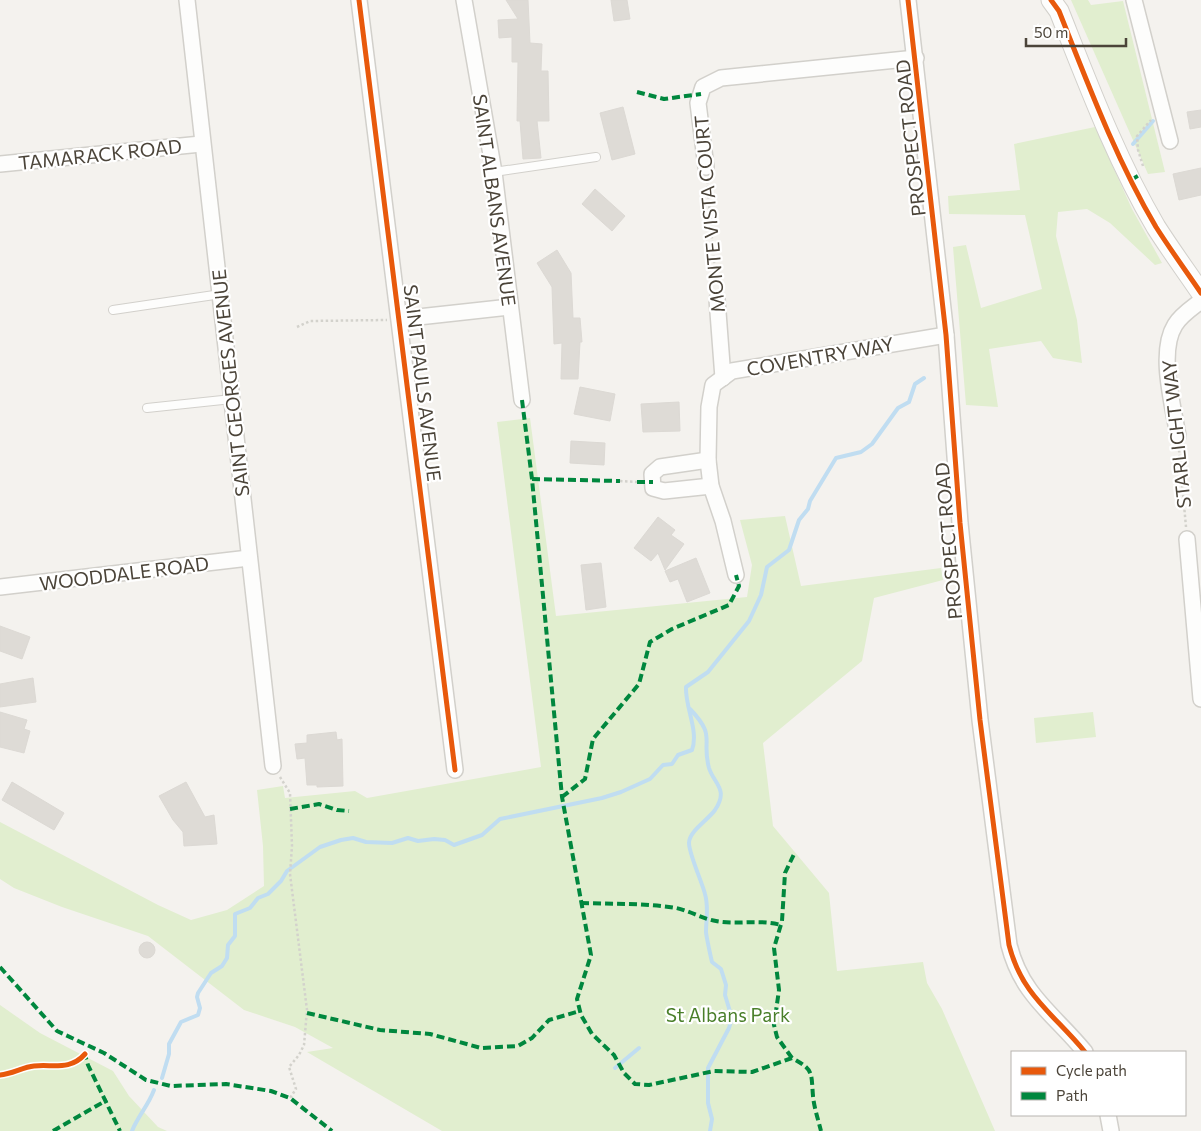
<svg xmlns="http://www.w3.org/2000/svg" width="1201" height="1131" font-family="Commissioner,sans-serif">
	<rect width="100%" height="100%" fill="#f4f2ee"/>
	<g fill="#e1eecf">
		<polygon points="1071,0 1088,0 1091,5 1123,1 1165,172 1148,174"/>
		<polygon points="1095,127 1132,209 1162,263 1155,265 1110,223 1087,209 1058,212 1056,236 1077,320 1082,363 1053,358 1041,341 989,349 998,407 966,405 953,247 966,245 981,308 1042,289 1025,215 949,214 948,196 1020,190 1014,144"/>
		<polygon points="530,418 556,616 747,597 752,565 740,520 785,516 801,586 941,568 943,580 874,598 862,661 763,743 773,826 829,893 837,971 923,962 927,983 942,1009 995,1131 442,1131 307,1052 333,1048 295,1027 244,1010 148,936 62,907 14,888 0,879 0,822 158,905 191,920 227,910 264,886 263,846 257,790 283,786 285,798 355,791 367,798 541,767 497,422"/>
		<polygon points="1093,712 1096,737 1036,743 1034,718"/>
		<polygon points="0,1005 40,1033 113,1071 129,1096 158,1127 167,1131 0,1131"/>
	</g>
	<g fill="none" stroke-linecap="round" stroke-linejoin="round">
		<g stroke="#c0ddf1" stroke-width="4">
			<polyline points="1133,144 1153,121"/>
			<path d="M 690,709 C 717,737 701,739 709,768 C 714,784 729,789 715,810 C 708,820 689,831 689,843 C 689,854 702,882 705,894 C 709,908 706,919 706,932 C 706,935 711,958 712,962 L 721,969 L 726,985 L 725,995 L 732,1018 L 729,1028 L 708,1068 L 708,1103 L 712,1119 L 710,1131"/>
			<polyline points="615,1068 639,1048"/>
			<path d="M 162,1078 L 169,1054 L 169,1044 L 181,1022 L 198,1015 L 200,1008 L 197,997 L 198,993 L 211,973 L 222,966 L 227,958 L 228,945 L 235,936 L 235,914 L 250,908 L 258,898 L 268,894 L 281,881 L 287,871 L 320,847 L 341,840 L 353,838 L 366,842 L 392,843 L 408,838 L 418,841 L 434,839 L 445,840 L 454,845 L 482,835 L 500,819 L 602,798 L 621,792 L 650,779 L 663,765 L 672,764 L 678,755 L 692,750 C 699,731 685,707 686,687 L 708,672 L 749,621 L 761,595 L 767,567 L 789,550 L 799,520 L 808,509 L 810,501 L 836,458 L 861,452 L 872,444 L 898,408 L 909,402 L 915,384 L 924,378"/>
			<path d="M 132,1131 C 138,1116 148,1106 154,1090"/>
		</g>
	</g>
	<g fill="#dedbd6" stroke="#dcd9d4">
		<polygon points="506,0 528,0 530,43 542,44 541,71 548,71 549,121 537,121 541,158 523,159 520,121 517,121 518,62 512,62 512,37 499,38 498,20 518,19"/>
		<polygon points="611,0 627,0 630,19 614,21"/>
		<polygon points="623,107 635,154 612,160 600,113"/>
		<polygon points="1201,110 1201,127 1190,129 1187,112"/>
		<polygon points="1201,168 1201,195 1179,200 1173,174"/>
		<polygon points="595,189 625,216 612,231 582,204"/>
		<polygon points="557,250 571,273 573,318 580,318 582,342 580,342 578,379 561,379 562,343 554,344 552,287 537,263"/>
		<polygon points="580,387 615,394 610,421 574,414"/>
		<polygon points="679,402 680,431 643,432 641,404"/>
		<polygon points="571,441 605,443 604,465 570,463"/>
		<polygon points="658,517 675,530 671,535 684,544 665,570 658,553 651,561 634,548"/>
		<polygon points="696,558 710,593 687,602 678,579 670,582 665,571"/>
		<polygon points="601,563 606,607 586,610 581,565"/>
		<polygon points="0,626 30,637 22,659 0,651"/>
		<polygon points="33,678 36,702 0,707 0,684"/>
		<polygon points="0,712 27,720 24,729 30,731 24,753 0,747"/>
		<polygon points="336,732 337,740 342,739 343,786 317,787 317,785 307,785 305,758 297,759 295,744 307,743 307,735"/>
		<polygon points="12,782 64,813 54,830 2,800"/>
		<polygon points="186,782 205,817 214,815 217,844 184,846 183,832 173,820 159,796"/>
		<circle cx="147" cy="950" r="8"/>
	</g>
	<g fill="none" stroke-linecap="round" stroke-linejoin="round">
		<g stroke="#d2d0cb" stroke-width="10">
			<g id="service">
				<polyline points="494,172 596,157"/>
				<polyline points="113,310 221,294"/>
				<polyline points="147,408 232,399"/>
			</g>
		</g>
		<g stroke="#d2d0cb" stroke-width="18">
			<g id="minor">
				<polyline points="187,0 273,766"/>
				<polyline points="359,0 455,770"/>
				<polyline points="464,0 494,172 522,400"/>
				<path d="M 908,0 L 946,335 L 960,523 L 980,720 L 1009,945 C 1022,996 1054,1014 1085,1052"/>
				<polyline points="1134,0 1170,141"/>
				<polyline points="0,164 201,144"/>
				<polyline points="706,167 698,103 703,87 721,78 916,58"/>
				<polyline points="717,299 723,378"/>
				<polyline points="400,319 510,307"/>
				<path d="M 1178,436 C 1173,405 1158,352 1175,325 C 1181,315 1192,308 1201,301"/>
				<polyline points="708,460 660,467 652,474 653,488 664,491 711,486"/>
				<polyline points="1187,539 1201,699"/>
				<polyline points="736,575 723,521 711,486 708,460 709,407 713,385 732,371 946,335"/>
				<polyline points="0,587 249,558"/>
				<polyline points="1108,1115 1111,1131"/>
			</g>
		</g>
		<g stroke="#d2d0cb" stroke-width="21">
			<path id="tertiary" d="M 1051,0 L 1059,11 C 1088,84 1116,159 1156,227 C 1170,249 1186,271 1201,293"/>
		</g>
		<g stroke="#d3d2cc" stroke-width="2.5" stroke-dasharray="2.5 2.5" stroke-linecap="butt">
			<polyline points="1143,166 1138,150 1137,136 1151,120"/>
			<polyline points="707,181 716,285"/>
			<polyline points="297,327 310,321 387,320"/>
			<polyline points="1179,450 1186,527"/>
			<polyline points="620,481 637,482"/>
			<polyline points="280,777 290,793 292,846 290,874 307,1010 304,1045 299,1055 289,1067 296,1089 290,1098"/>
		</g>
		<use href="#service" stroke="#fdfdfc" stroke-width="8"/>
		<use href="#minor" stroke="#fdfdfc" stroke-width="15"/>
		<use href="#tertiary" stroke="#fdfdfc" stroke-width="19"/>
		<g stroke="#00873e" stroke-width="4" stroke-dasharray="8 4" stroke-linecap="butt">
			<polyline points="637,92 664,99 701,94"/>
			<polyline points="1131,180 1141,174"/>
			<path d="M 522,400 L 532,479 L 562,797 L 591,955 L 577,999 L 581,1015 L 592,1034 L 614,1055 L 624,1073 L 635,1084 L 649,1085 L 714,1071 L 752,1072 L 792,1058 C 814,1070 811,1072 813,1096 C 814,1107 818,1119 821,1131"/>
			<polyline points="532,479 620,481"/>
			<polyline points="637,482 653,482"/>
			<polyline points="562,797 585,779 593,739 639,684 650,642 672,629 729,605 739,586 736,575"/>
			<polyline points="290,809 319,804 337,810 349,811"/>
			<path d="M 581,903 C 613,904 645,903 676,908 C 690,911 703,919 716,921 C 738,925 759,919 781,925"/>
			<polyline points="0,967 57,1031 104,1053 146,1080 171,1086 226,1084 271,1091 290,1098 332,1131"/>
			<polyline points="307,1013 380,1030 430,1034 481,1048 518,1046 532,1038 549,1020 580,1011"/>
			<polyline points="84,1052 88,1065 120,1131"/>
			<polyline points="792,1058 777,1037 774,1025 779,990 774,948 782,921 785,873 795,852"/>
			<polyline points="53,1131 107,1100"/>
		</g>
		<g stroke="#fff" stroke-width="8">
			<g id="cycleway">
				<polyline points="359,0 455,770"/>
				<path d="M 908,0 L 946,335 L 960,523 L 980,720 L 1009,945 C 1022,996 1054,1014 1085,1052"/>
				<path d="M 1051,0 L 1059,11 C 1088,84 1116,159 1156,227 C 1170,249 1186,271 1201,293"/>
				<path d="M 0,1075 C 12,1074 23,1067 34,1066 C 53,1064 70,1071 85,1054"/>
			</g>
		</g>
		<use href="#cycleway" stroke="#e8590c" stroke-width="5"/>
	</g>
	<g text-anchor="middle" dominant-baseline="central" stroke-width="4.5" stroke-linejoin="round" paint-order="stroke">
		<g font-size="19" fill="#4b4439" stroke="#fff">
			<text transform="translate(910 138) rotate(-96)">PROSPECT ROAD</text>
			<text transform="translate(100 154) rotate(-6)">TAMARACK ROAD</text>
			<text transform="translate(495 200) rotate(82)">SAINT ALBANS AVENUE</text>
			<text transform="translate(709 214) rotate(-95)">MONTE VISTA COURT</text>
			<text transform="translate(820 356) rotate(-10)">COVENTRY WAY</text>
			<text transform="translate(230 383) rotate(-96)">SAINT GEORGES AVENUE</text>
			<text transform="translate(423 383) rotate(83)">SAINT PAULS AVENUE</text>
			<text transform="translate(1176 434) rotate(-96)">STARLIGHT WAY</text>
			<text transform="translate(948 541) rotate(-95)">PROSPECT ROAD</text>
			<text transform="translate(124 573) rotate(-7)">WOODDALE ROAD</text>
		</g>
		<g font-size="19" fill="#4a7f2a" stroke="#fff">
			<text x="728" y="1014">St Albans Park</text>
		</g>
	</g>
	<rect x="1011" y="1051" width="175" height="65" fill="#ffffff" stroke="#b7b4b0"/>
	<rect x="1021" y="1067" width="25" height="8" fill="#e8590c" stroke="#b7b4b0"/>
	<text x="1056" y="1076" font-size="15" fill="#4b4439">Cycle path</text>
	<rect x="1021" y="1092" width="25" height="8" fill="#00873e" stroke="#b7b4b0"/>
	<text x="1056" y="1101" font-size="15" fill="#4b4439">Path</text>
	<path d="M1026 38v8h100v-8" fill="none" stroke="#4b4439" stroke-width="2.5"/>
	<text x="1034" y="38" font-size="15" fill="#4b4439" stroke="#ffffff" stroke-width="4" paint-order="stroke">50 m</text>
</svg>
